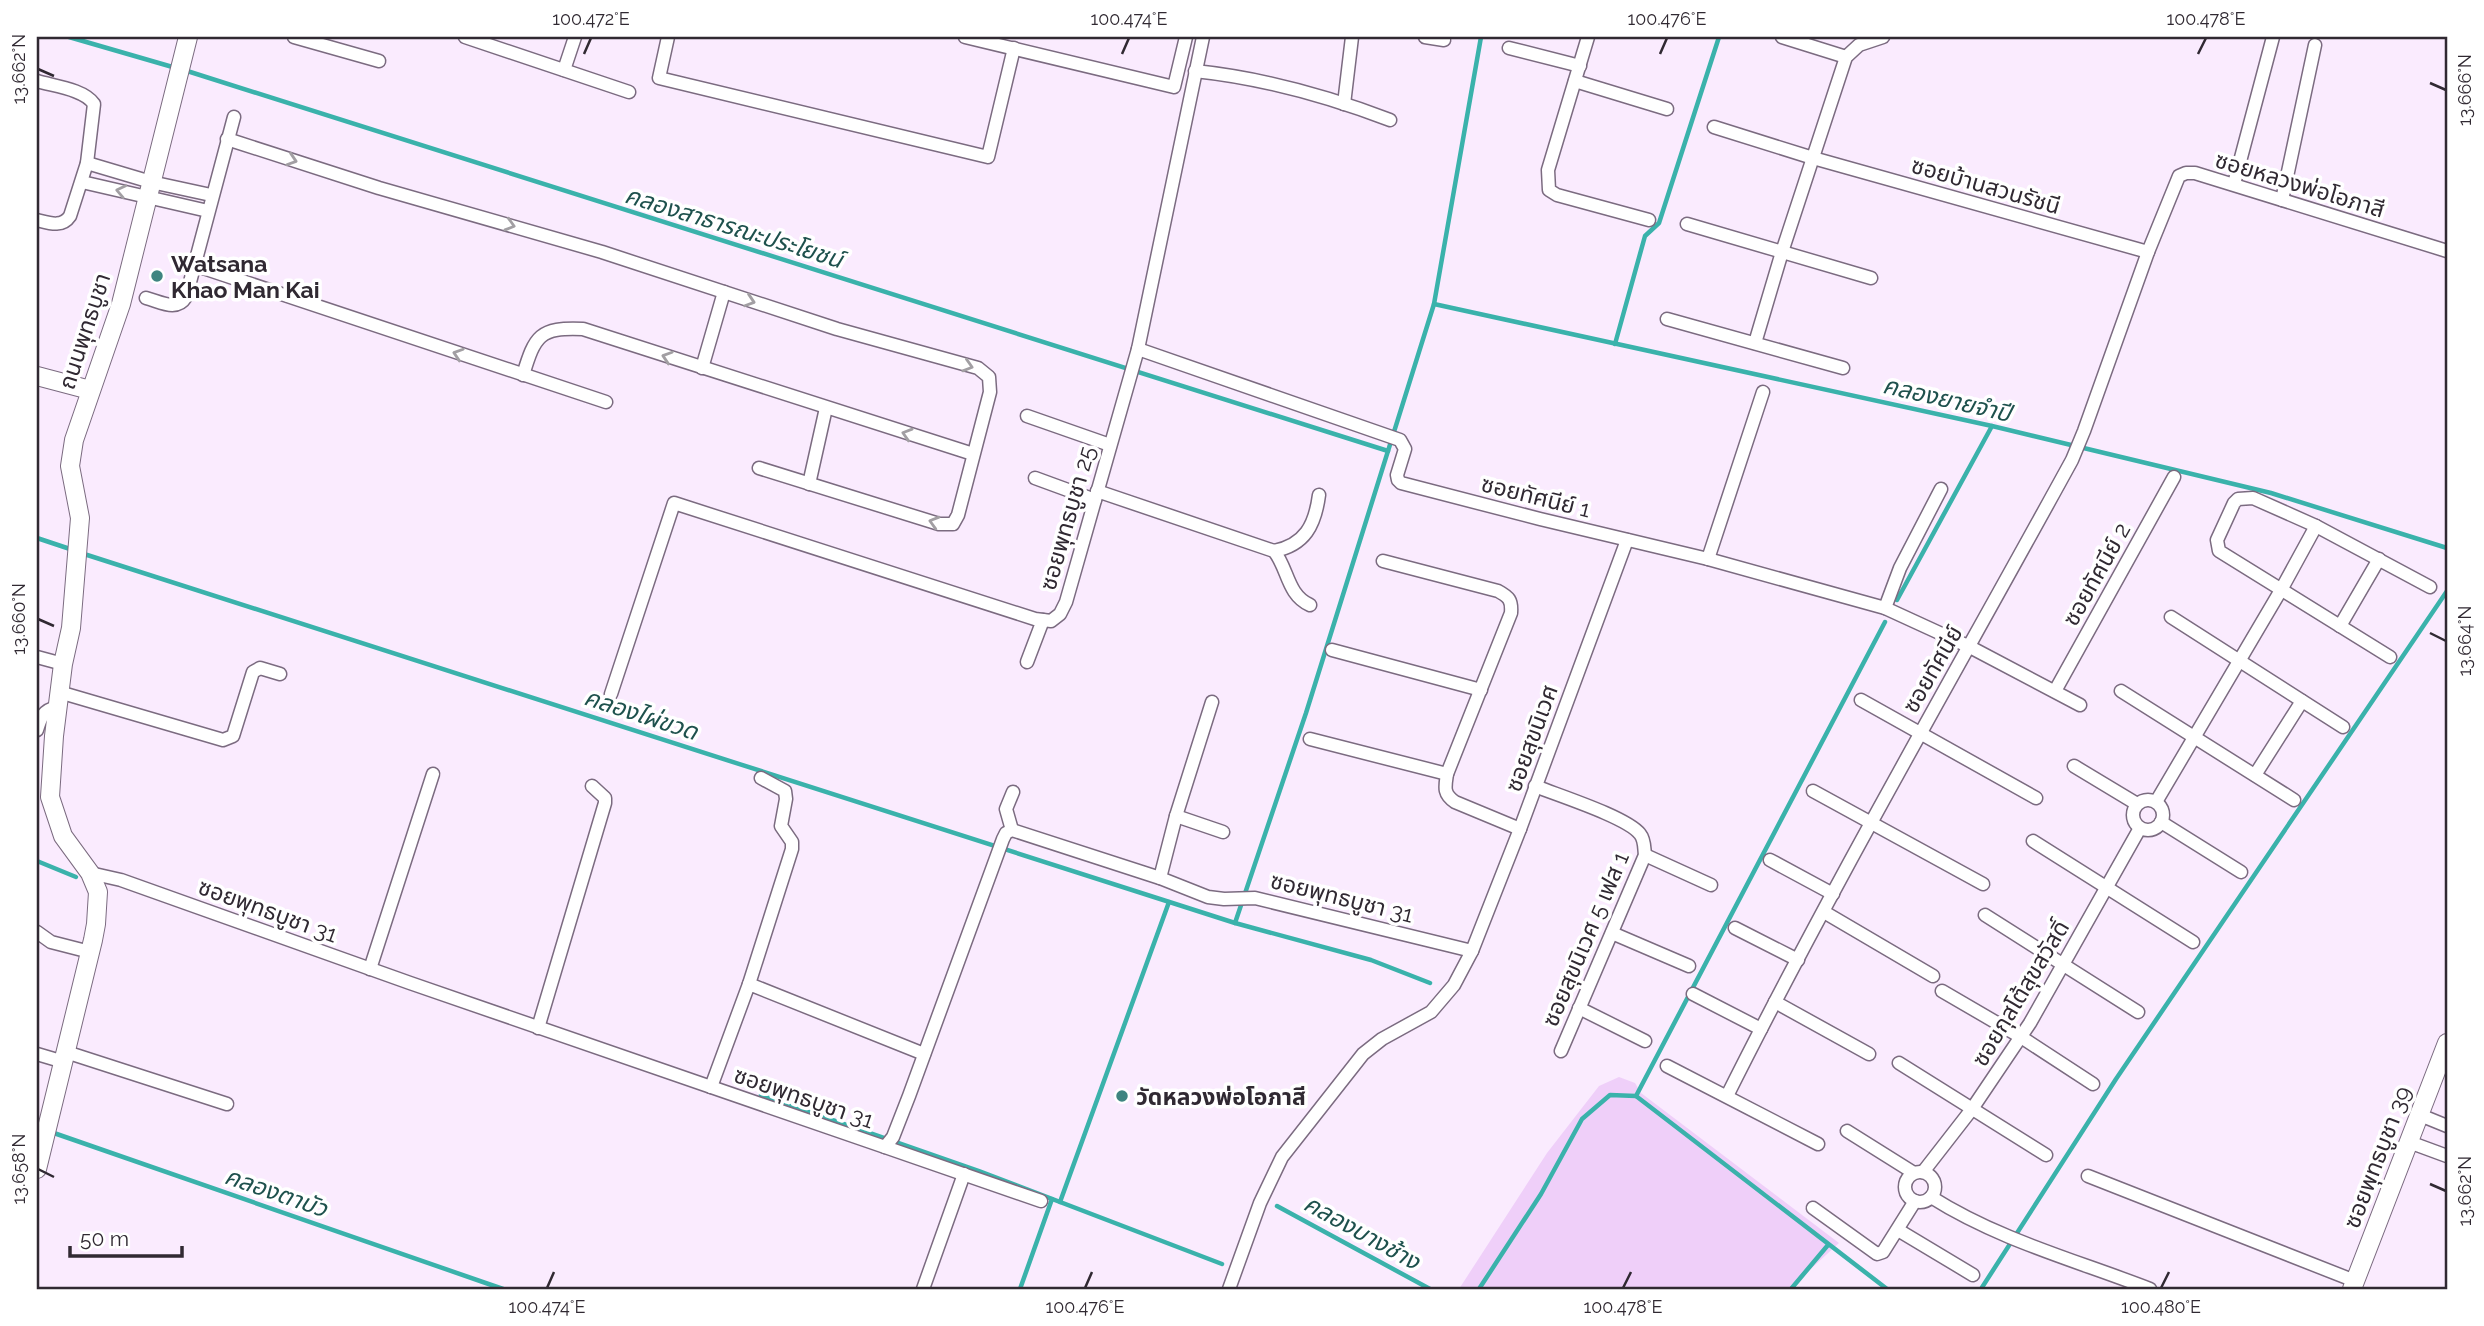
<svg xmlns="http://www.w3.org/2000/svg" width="2484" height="1326" font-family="Raleway,'Noto Sans Thai',sans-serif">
	<rect width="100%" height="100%" fill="#faebfe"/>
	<polygon fill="#efcff9" points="1619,1077 1635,1083 1641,1093 1839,1243 1789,1289 1459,1289 1547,1153 1599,1086"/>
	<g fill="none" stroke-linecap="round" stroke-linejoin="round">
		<g stroke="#3ab2ab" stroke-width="4.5">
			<polyline points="69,37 176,68"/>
			<polyline points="184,70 1388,451"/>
			<polyline points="1434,304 1992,426 2271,493 2447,548"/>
			<polyline points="1615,344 1645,236 1659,223 1719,37"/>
			<polyline points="37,538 73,550"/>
			<polyline points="81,553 1235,923 1371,960 1430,983"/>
			<polyline points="1897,600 1992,426"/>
			<polyline points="37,861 76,877"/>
			<polyline points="1235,923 1306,713 1434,304 1481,37"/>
			<polyline points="761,1095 979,1171 1222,1264"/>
			<polyline points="1636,1096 1887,1289"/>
			<polyline points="51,1132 503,1289"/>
			<polyline points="1060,1202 1169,902"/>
			<polyline points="1277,1206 1430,1289"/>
			<polyline points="1020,1289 1052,1199"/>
			<polyline points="1479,1289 1541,1194 1582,1119 1610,1095 1636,1096 1885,622"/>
			<polyline points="1791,1289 1828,1245"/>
			<polyline points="1981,1289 2116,1079 2447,591"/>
		</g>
		<g stroke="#7b6b80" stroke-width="15">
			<g id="street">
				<polyline points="294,37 379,61"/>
				<polyline points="465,37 629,92"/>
				<polyline points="668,37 659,78 988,157 1014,48"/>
				<polyline points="965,37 1174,87 1186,37"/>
				<polyline points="1425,37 1444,40"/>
				<polyline points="1588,37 1548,170 1549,190 1557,195 1649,220"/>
				<polyline points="1782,37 1846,57"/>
				<polyline points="1509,48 1580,66"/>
				<polyline points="564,70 575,37"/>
				<path d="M 1195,71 C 1262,78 1327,96 1390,120"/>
				<path d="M 37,81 C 53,86 84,89 94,104 L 87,163 L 70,216 C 62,228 49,223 37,220"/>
				<polyline points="1575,81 1667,109"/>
				<polyline points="1344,104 1352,37"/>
				<polyline points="1714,127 1813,158 2148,252"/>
				<polyline points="227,139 379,188 602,252 837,329 978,368 989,377 990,392 958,515 953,524 939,524 759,468"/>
				<polyline points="87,163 151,182 211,195"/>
				<polyline points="82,182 208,211"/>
				<polyline points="2234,184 2273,37"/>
				<polyline points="2282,200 2315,45"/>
				<polyline points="1687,224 1871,278"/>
				<polyline points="194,265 606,402"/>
				<path d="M 146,298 C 161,302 177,312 186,297 L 234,117"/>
				<polyline points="1667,319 1843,368"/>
				<polyline points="1755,343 1782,252 1846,57 1859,45 1883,37"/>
				<polyline points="1138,349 1400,440 1405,449 1397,475 1398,480 1401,483 1540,519 1708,559 1885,608 1970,647 2080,705"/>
				<polyline points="702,368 724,292"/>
				<path d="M 523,375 C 535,336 539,327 583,329 L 973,454"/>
				<polyline points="1027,416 1110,445"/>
				<polyline points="1035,478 1095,500"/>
				<polyline points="809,484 826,408"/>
				<path d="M 1097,491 L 1274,551 C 1288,568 1287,595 1310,605"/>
				<path d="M 1274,551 C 1305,545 1315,525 1319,495"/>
				<polyline points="1708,559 1763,392"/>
				<path d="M 1383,561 L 1498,591 C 1509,597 1512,600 1511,613 L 1447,774 C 1445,787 1443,794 1455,802 L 1520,829"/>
				<polyline points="1885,608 1900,568 1941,489"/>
				<polyline points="2171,617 2343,727"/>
				<polyline points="2340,626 2379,559"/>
				<polyline points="1332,650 1481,690"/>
				<polyline points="37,657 63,664"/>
				<polyline points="2390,657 2219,551 2217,540 2234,503 2238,499 2253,498 2316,526 2430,587"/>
				<polyline points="1027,662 1043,620"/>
				<polyline points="2055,691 2174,477"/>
				<polyline points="2121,691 2294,800"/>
				<polyline points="59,692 223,740 233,736 253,672 260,668 280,674"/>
				<polyline points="611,694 674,503 1035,619 1051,621 1060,614 1066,602 1138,349 1203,37"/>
				<polyline points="1861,700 2036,798"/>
				<path d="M 37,730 C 41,717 43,710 57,707"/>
				<polyline points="1310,739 1447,774"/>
				<polyline points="2074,766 2137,804"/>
				<polyline points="2255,775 2302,701"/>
				<path d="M 1535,786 C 1557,795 1627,817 1640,834 C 1645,840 1644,848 1645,855 L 1561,1051"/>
				<polyline points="1813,791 1983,884"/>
				<circle cx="2148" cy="815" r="15"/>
				<polyline points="2156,802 2281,590 2316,526"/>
				<polyline points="1176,816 1223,832"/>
				<polyline points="2161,822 2241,872"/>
				<polyline points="1012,830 1006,809 1013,792"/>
				<polyline points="2033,841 2193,942"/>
				<polyline points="1645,855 1711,885"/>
				<polyline points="1770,860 1833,894"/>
				<polyline points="90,873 121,880 410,983 885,1147 893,1137 909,1096 1003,839 1006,833 1012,830 1160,878 1208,897 1224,899 1255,898 1472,951"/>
				<polyline points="1160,878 1176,816 1212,702"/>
				<polyline points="1824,912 1933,976"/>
				<polyline points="1985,915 2138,1012"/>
				<polyline points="1735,928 1798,960"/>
				<polyline points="37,932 51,942 90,952"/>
				<polyline points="1612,933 1689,966"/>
				<polyline points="370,969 433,774"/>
				<polyline points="749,984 792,849 792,842 781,826 786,799 785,791 761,778"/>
				<polyline points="1942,991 2021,1037 2093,1084"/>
				<polyline points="1693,994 1761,1029"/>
				<polyline points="1775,1002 1869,1054"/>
				<polyline points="1579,1008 1645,1041"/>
				<polyline points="538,1028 605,803 605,798 592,786"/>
				<polyline points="66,1052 227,1104"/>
				<polyline points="37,1054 64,1062"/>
				<polyline points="1899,1063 2046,1155"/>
				<polyline points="1667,1066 1818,1144"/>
				<polyline points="711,1087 749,984 924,1054"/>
				<path d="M 1727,1096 C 1835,880 1956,672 2072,460 L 2084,431 L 2148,252 L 2179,176 L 2186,173 L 2195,173 L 2447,251"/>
				<polyline points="2420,1115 2447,1126"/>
				<polyline points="1847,1131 1914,1173"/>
				<polyline points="2409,1142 2447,1156"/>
				<polyline points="885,1147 1041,1201"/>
				<polyline points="1923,1172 1972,1109 2030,1023 2140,828"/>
				<circle cx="1920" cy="1187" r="15"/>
				<polyline points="2088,1176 2355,1281"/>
				<path d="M 1931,1197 C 1999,1240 2075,1260 2150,1289"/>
				<polyline points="1813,1208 1877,1254 1883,1252 1915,1201"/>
				<polyline points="1898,1230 1973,1275"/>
				<polyline points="923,1289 964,1174"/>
				<polyline points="1229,1289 1260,1203 1282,1157 1363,1054 1382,1039 1431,1012 1454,985 1472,951 1520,829 1627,540"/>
			</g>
		</g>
		<g stroke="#7b6b80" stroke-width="20">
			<g id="secondary">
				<polyline points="37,376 90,390"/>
				<polyline points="37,1169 93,940 96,924 98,892 90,873 63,836 50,797 54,736 63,664 71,628 80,518 70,466 74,440 121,304 188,37"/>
				<polyline points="2352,1289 2447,1043"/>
			</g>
		</g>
		<use href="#street" stroke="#fff" stroke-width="12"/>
		<use href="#secondary" stroke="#fff" stroke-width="18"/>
	</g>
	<defs><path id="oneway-chevron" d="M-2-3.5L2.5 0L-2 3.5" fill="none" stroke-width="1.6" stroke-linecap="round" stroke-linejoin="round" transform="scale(1.75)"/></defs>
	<g stroke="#a29fa3">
		<use href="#oneway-chevron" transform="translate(292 160) rotate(18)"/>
		<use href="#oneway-chevron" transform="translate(121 191) rotate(-168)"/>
		<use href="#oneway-chevron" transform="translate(510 225) rotate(16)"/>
		<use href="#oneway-chevron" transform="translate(750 301) rotate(18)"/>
		<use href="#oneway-chevron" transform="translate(458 354) rotate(-162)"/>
		<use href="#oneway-chevron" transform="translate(667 357) rotate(-162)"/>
		<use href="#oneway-chevron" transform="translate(968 366) rotate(17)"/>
		<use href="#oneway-chevron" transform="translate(907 434) rotate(-163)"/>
		<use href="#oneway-chevron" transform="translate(934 522) rotate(-164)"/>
	</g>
	<path fill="none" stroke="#302932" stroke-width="2.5" d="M 584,54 L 591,38M 1122,54 L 1129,38M 1660,54 L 1667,38M 2198,54 L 2206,38M 38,69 L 54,76M 2430,83 L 2446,90M 38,619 L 54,626M 2430,633 L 2446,641M 38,1169 L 54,1177M 2430,1184 L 2446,1191M 547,1288 L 554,1272M 1085,1288 L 1092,1272M 1623,1288 L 1631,1272M 2161,1288 L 2169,1272"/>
	<g fill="#3e8580" stroke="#fff" stroke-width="2.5">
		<circle cx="157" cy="276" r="7"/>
		<circle cx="1122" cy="1096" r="7"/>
	</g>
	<g text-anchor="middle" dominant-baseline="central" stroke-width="7" stroke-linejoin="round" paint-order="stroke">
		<g font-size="23" fill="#302932" stroke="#fff">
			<text transform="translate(2300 184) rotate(17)">ซอยหลวงพ่อโอภาสี</text>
			<text transform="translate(1986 185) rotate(16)">ซอยบ้านสวนรัชนี</text>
			<text transform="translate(84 331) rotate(-72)">ถนนพุทธบูชา</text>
			<text transform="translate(1536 496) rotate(14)">ซอยทัศนีย์ 1</text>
			<text transform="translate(1067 518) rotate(-74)">ซอยพุทธบูชา 25</text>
			<text transform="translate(2096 574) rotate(-61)">ซอยทัศนีย์ 2</text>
			<text transform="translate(1932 669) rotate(-60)">ซอยทัศนีย์</text>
			<text transform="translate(1531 738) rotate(-70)">ซอยสุขนิเวศ</text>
			<text transform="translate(1342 897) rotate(14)">ซอยพุทธบูชา 31</text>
			<text transform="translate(268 910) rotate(20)">ซอยพุทธบูชา 31</text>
			<text transform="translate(1585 939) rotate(-67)">ซอยสุขนิเวศ 5 เฟส 1</text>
			<text transform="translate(2020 993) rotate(-59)">ซอยกุสโต้สุขสวัสดิ์</text>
			<text transform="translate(804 1097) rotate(19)">ซอยพุทธบูชา 31</text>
			<text transform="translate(2377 1157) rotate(-69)">ซอยพุทธบูชา 39</text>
		</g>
		<g font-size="23" font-weight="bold" fill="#302932" stroke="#fff" text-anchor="start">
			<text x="171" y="263">Watsana<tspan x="171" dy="26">Khao Man Kai</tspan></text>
			<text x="1136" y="1096">วัดหลวงพ่อโอภาสี</text>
		</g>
		<g font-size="24" font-style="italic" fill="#1e514d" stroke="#fff">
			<text transform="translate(734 227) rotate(17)">คลองสาธารณะประโยชน์</text>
			<text transform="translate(1947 399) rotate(13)">คลองยายจำปี</text>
			<text transform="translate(641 714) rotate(18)">คลองไผ่ขวด</text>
			<text transform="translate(276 1192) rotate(19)">คลองตาบัว</text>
			<text transform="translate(1362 1232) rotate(29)">คลองบางช้าง</text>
		</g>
	</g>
	<rect width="2484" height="1326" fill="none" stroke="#ffffff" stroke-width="77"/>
	<path d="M70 1246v10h112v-10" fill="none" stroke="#302932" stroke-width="3.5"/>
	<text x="80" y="1246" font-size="21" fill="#302932" stroke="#ffffff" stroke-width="5" paint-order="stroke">50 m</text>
	<rect x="38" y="38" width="2408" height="1250" fill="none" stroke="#302932" stroke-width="2.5"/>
	<g font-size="18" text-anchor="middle" fill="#302932">
		<text x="591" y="25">100.472°E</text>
		<text x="1129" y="25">100.474°E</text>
		<text x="1667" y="25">100.476°E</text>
		<text x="2206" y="25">100.478°E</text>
		<text transform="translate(19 69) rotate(-90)" y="6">13.662°N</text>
		<text transform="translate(2465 90) rotate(-90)" y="6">13.666°N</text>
		<text transform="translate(19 619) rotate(-90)" y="6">13.660°N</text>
		<text transform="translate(2465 641) rotate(-90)" y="6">13.664°N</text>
		<text transform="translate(19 1169) rotate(-90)" y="6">13.658°N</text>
		<text transform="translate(2465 1191) rotate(-90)" y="6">13.662°N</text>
		<text x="547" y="1313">100.474°E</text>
		<text x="1085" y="1313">100.476°E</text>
		<text x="1623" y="1313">100.478°E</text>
		<text x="2161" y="1313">100.480°E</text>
	</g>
</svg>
